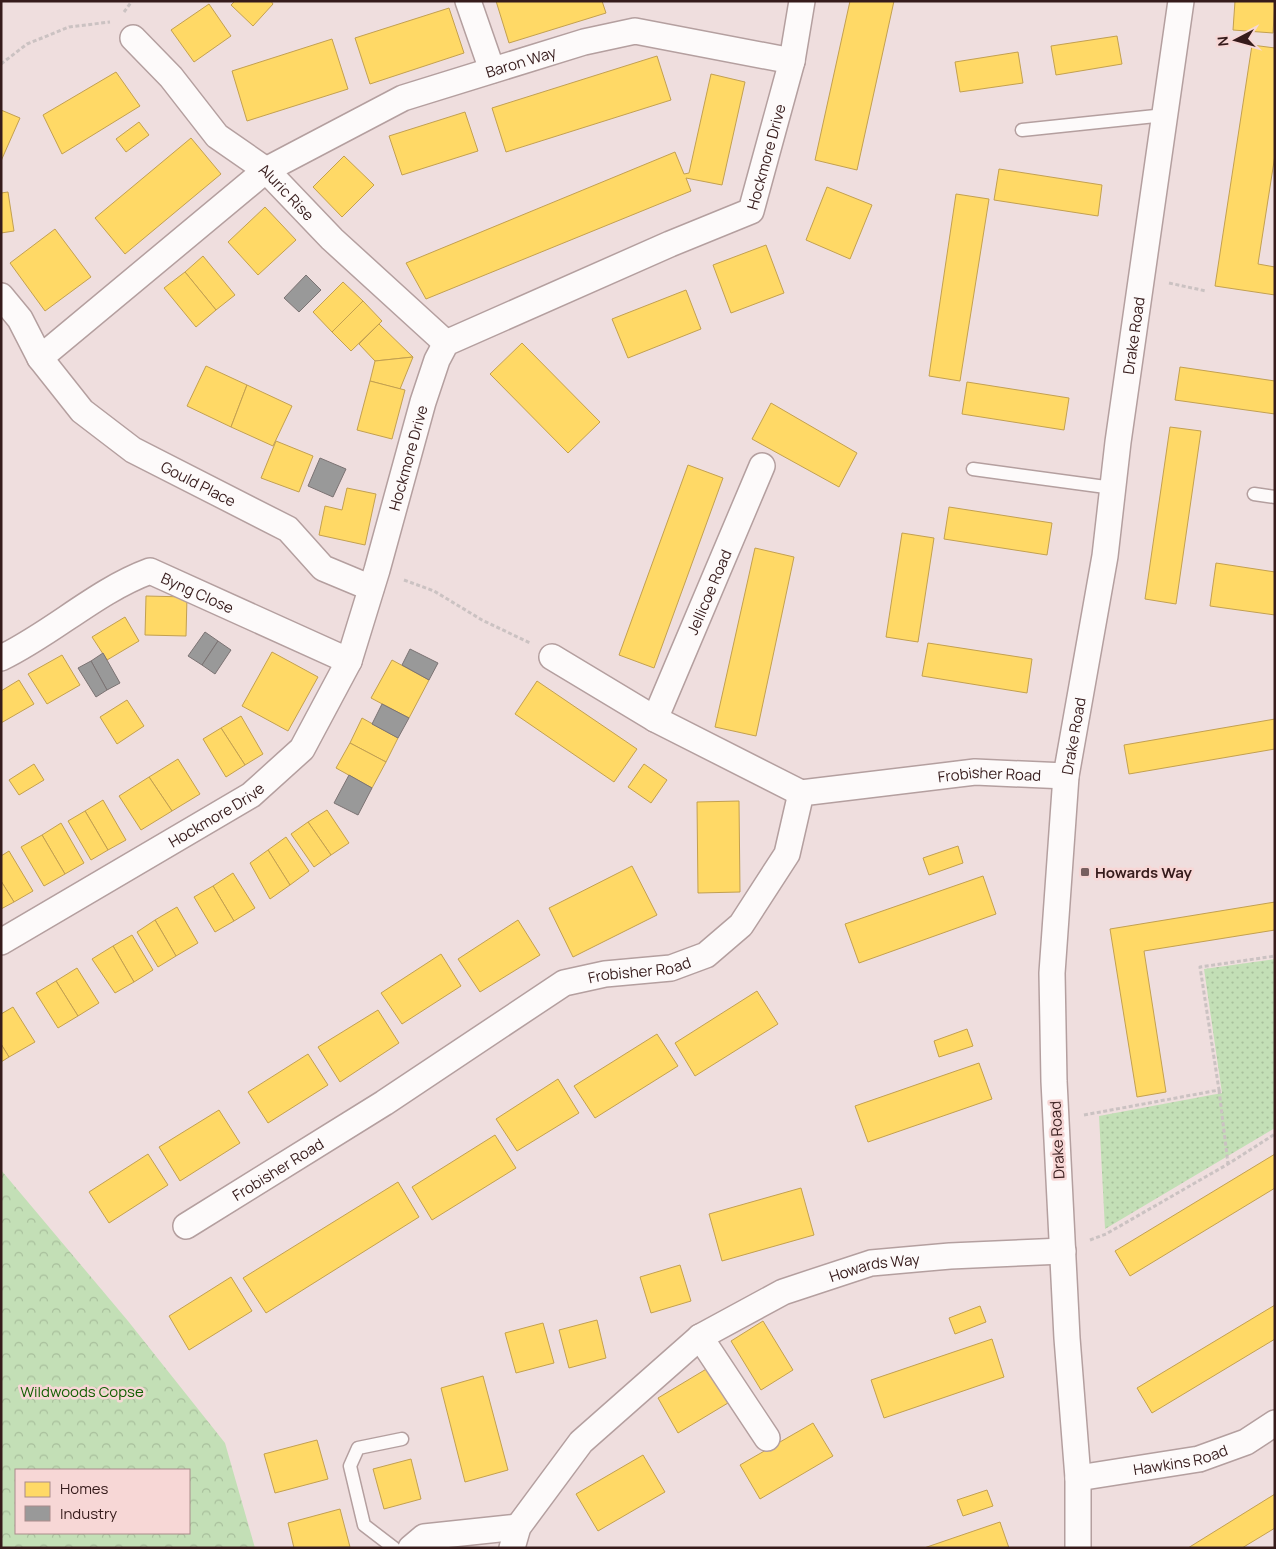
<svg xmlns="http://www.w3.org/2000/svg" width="1276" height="1549" font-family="Manrope,sans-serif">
	<defs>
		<pattern id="grass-dots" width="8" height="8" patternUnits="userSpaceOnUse" patternTransform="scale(1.25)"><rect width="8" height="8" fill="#c3dfb6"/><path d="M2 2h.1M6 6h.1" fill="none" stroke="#a8bf9c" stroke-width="1.8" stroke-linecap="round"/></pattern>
		<pattern id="forest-crowns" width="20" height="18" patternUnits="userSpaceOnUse" patternTransform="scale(1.25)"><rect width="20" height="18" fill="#c3dfb6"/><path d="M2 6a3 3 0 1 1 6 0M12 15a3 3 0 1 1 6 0" fill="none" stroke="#a8bf9c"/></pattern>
	</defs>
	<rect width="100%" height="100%" fill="#efdede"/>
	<polygon fill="url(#grass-dots)" points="1275,959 1275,1128 1105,1229 1099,1116 1222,1093 1204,969"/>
	<path fill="url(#forest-crowns)" fill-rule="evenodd" d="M 1,1170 L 128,1321 L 225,1443 L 255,1548 L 1,1548 ZM 16,1470 L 189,1470 L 189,1533 L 16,1533 Z"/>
	<g fill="#ffd966" stroke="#c3a050">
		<polygon points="235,1 271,1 273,4 253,26 231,5"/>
		<polygon points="496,1 602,1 606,13 509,43"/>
		<polygon points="850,1 894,1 857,170 815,160"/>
		<polygon points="1235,1 1275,1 1273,33 1233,30"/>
		<polygon points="209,4 231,36 194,62 171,30"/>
		<polygon points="449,8 464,53 370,84 355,38"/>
		<polygon points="1117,36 1122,64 1056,75 1051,46"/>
		<polygon points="332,39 348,89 247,121 232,71"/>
		<polygon points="1252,45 1275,48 1275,155 1258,264 1275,267 1275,295 1215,286"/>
		<polygon points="1018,52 1023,83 960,92 955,62"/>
		<polygon points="657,56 671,100 506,152 492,108"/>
		<polygon points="116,72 140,106 62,154 43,115"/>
		<polygon points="711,74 745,82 722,185 686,178 691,191 426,299 406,263 675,152 684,174 689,173"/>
		<polygon points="1,110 20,118 1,161"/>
		<polygon points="465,112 478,151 402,175 389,136"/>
		<polygon points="139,122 149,135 126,152 116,139"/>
		<polygon points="191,138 221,174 125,254 95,218"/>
		<polygon points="344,156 374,185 342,217 313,187"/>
		<polygon points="999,169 1102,185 1098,216 994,200"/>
		<polygon points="827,187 872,205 850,259 806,240"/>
		<polygon points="8,192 14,231 1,233 1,193"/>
		<polygon points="956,194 989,199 960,381 929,376"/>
		<polygon points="265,207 296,240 258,275 228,242"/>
		<polygon points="55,229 91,277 45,311 10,263"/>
		<polygon points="766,245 784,293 731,313 713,265"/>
		<polygon points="203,256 235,295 216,310 185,272"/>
		<polygon points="185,272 216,310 196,327 164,288"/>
		<polygon points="343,282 363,301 332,332 313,312"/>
		<polygon points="686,290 701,329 628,358 612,319"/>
		<polygon points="363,301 382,321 351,351 332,332"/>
		<polygon points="379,324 413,357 375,361 359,344"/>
		<polygon points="522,343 600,422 568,453 490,374"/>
		<polygon points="413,357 400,389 370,381 375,361"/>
		<polygon points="206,366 247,385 231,427 187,406"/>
		<polygon points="1180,367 1275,381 1275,414 1175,400"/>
		<polygon points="370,381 405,390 392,439 357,430"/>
		<polygon points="967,382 1069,398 1064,430 962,414"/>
		<polygon points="247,385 292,406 273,446 231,427"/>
		<polygon points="771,403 857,453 839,487 752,439"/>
		<polygon points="1170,427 1201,431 1176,604 1145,599"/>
		<polygon points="276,441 313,456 299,492 261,478"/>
		<polygon points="688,465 723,478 654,668 619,655"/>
		<polygon points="347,488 376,494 365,545 319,535 325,506 342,510"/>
		<polygon points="949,507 1052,523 1047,555 944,539"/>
		<polygon points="902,533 934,538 918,642 886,637"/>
		<polygon points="755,548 794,557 756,736 715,727"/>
		<polygon points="1216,563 1275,572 1275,615 1210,606"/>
		<polygon points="146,596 187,597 186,636 145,635"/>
		<polygon points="125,617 139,641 107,660 92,637"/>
		<polygon points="928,643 1032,659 1027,693 922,676"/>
		<polygon points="272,652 318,677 288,731 242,706"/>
		<polygon points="62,655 80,685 47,704 28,674"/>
		<polygon points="392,660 429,680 409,718 371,698"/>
		<polygon points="19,680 34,704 1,723 1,691"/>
		<polygon points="537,681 637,749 614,782 515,714"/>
		<polygon points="127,700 144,726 117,744 100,717"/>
		<polygon points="241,716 263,754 245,765 221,728"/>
		<polygon points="362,718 398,738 386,762 350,743"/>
		<polygon points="1275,719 1275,749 1129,774 1124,745"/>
		<polygon points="221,728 245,765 226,777 203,739"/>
		<polygon points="350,743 386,762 372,788 336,768"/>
		<polygon points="178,759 200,794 172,811 149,777"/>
		<polygon points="34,764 44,780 19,795 9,780"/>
		<polygon points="644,764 667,780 651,803 628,787"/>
		<polygon points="149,777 172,811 141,830 119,796"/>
		<polygon points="103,800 126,840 108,850 85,811"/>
		<polygon points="739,801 740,892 698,893 697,802"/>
		<polygon points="327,810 349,843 331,855 308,822"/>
		<polygon points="85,811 108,850 91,860 68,821"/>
		<polygon points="308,822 331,855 314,867 291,834"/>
		<polygon points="61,823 84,863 65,874 42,835"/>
		<polygon points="42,835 65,874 44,886 21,847"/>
		<polygon points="286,837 309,871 290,885 268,850"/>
		<polygon points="958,846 963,863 929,875 923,858"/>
		<polygon points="268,850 290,885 270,899 250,863"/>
		<polygon points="9,851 33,891 14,902 1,881 1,856"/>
		<polygon points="632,866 657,915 573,957 549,908"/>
		<polygon points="233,873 255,908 234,921 213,886"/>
		<polygon points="983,876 996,914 859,963 845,924"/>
		<polygon points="1,881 14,902 1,909"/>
		<polygon points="213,886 234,921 215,932 194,897"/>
		<polygon points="1275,902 1275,930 1144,951 1166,1092 1137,1097 1110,929"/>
		<polygon points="177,907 198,943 176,956 155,920"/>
		<polygon points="155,920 176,956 158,967 137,932"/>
		<polygon points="518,920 540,955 480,992 458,959"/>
		<polygon points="132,935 153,970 134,982 113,946"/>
		<polygon points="113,946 134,982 115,993 92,959"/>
		<polygon points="441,954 461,986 402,1024 381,993"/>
		<polygon points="77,968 99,1003 78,1016 56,981"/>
		<polygon points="56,981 78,1016 58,1028 36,993"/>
		<polygon points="757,991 778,1024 695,1076 675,1043"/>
		<polygon points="13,1007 35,1042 9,1057 1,1044 1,1014"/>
		<polygon points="378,1010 399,1043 340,1082 318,1047"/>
		<polygon points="967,1029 973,1046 939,1057 934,1041"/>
		<polygon points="657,1034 678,1066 595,1118 574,1086"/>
		<polygon points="1,1044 9,1057 1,1062"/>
		<polygon points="308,1054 328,1085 268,1123 248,1092"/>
		<polygon points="979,1063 992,1099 868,1142 855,1106"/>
		<polygon points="558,1079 579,1113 517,1151 496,1119"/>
		<polygon points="219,1110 240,1143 180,1181 159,1147"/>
		<polygon points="495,1135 516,1168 432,1220 412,1187"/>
		<polygon points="148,1154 168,1185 109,1223 89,1192"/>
		<polygon points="1275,1154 1275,1188 1130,1276 1115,1251"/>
		<polygon points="398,1182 419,1217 266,1313 243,1278"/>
		<polygon points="801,1188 814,1235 722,1261 709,1214"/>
		<polygon points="680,1265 691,1301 651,1313 640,1277"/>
		<polygon points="231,1277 252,1311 189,1350 169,1316"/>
		<polygon points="1275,1305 1275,1339 1152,1413 1137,1388"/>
		<polygon points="980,1306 986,1322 955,1334 949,1318"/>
		<polygon points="597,1320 606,1358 569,1368 559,1330"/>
		<polygon points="763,1321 793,1370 761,1390 731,1341"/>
		<polygon points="543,1323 554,1363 516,1373 505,1333"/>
		<polygon points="992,1339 1004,1377 884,1418 871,1380"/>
		<polygon points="708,1368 728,1403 678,1433 658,1398"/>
		<polygon points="483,1376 508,1470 465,1482 441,1388"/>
		<polygon points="813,1423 833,1456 760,1499 740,1465"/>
		<polygon points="317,1440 328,1479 275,1493 264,1454"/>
		<polygon points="643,1455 665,1492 598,1531 576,1494"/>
		<polygon points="411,1459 421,1499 384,1509 373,1469"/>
		<polygon points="987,1490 993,1506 963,1516 957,1500"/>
		<polygon points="1275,1494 1275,1528 1242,1548 1188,1548"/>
		<polygon points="340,1509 350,1547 294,1548 288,1523"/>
		<polygon points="1000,1522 1009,1548 924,1548"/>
	</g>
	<g fill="#999" stroke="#7b7373">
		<polygon points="306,275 321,290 299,312 284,298"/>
		<polygon points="320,458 346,469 333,497 308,486"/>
		<polygon points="205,632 218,641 202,665 188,656"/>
		<polygon points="218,641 231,650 215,674 202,665"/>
		<polygon points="410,649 438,663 429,680 402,665"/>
		<polygon points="103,653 120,683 107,690 91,661"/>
		<polygon points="91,661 107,690 96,697 78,668"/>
		<polygon points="382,704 409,718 398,738 372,724"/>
		<polygon points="349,775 372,788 358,815 334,803"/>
	</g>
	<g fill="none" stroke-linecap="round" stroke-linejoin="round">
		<g stroke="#b49f9f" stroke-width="15">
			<g id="lane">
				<polyline points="1022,130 1165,115"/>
				<polyline points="973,469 1113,488"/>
				<polyline points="1254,494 1275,497"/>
				<polyline points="394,1548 364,1525 350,1466 358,1448 402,1439"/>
			</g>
		</g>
		<g stroke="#b49f9f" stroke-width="28">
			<g id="street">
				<polyline points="468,1 492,70"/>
				<path id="s1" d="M 133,38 L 171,77 L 217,136 L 266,170 L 332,239 L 446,343"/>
				<path id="s2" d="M 1,296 L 20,319 L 40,358 L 82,411 L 133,450 L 288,529 L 323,568 L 371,588"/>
				<path id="s3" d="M 40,358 L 266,170 L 403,98 L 584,42 L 635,31 L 792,61"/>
				<polyline points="552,657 655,719 801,793"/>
				<path id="s4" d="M 1,658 C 53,633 96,591 150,571 L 349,661"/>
				<path id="s5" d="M 655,719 L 762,466"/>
				<path id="s6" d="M 1,942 L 251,795 L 302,749 L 349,661 L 377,570 L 423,402 L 437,360 L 446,343 L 670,244 L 751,211 L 792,61 L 802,1"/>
				<path id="s7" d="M 186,1226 L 384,1103 L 564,983 L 605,974 L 671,968 L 706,955 L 741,925 L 787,854 L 801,793 L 975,772 L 1066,776"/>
				<polyline points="700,1337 767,1438"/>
				<path id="s8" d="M 1078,1478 L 1199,1459 L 1246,1442 L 1275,1423"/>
				<polyline points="411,1548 424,1537 518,1527"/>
				<path id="s9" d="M 512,1548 L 518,1527 L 581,1442 L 700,1337 L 783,1292 L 871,1263 L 950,1256 L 1063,1251"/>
				<path id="s10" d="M 1078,1548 L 1078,1478 L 1067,1338 L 1054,1081 L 1052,973 L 1066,776 L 1105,556 L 1118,442 L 1181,1"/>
			</g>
		</g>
		<g stroke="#cbc2c2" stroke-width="3" stroke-dasharray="4 2.5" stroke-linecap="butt">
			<polyline points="124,12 132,1"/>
			<polyline points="1,64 27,44 69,27 110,22"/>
			<polyline points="1169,283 1206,291"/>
			<polyline points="404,580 434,591 482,620 530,643"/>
			<polyline points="1219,1090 1228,1164"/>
			<polyline points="1084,1115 1219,1090 1200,967 1275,956"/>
			<polyline points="1090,1240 1106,1234 1228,1164 1275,1134"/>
		</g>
		<use href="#lane" stroke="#fdfafa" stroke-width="12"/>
		<use href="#street" stroke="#fdfafa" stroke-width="25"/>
	</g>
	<rect fill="#775f5f" stroke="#f7d7d6" stroke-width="2" x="1080" y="867" width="10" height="10" rx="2.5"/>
	<g text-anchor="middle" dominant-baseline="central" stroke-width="5" stroke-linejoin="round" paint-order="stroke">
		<g font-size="15" fill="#361b1b" stroke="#f7d7d6">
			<text stroke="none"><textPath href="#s3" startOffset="572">Baron Way</textPath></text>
			<text stroke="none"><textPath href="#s6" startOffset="1180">Hockmore Drive</textPath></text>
			<text stroke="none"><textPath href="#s1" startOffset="219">Aluric Rise</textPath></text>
			<text stroke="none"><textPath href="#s10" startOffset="1219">Drake Road</textPath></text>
			<text stroke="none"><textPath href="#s6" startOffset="670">Hockmore Drive</textPath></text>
			<text stroke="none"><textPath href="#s2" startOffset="279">Gould Place</textPath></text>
			<text stroke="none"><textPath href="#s4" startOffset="225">Byng Close</textPath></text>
			<text stroke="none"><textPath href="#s5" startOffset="138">Jellicoe Road</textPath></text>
			<text stroke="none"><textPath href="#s10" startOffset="814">Drake Road</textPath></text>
			<text stroke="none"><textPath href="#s7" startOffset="978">Frobisher Road</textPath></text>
			<text stroke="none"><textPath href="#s6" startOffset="250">Hockmore Drive</textPath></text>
			<text stroke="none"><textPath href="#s7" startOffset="526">Frobisher Road</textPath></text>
			<text transform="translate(1057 1140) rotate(-93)">Drake Road</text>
			<text stroke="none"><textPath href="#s7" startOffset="108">Frobisher Road</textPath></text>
			<text stroke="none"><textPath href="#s9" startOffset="476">Howards Way</textPath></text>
			<text stroke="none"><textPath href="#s8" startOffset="104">Hawkins Road</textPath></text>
		</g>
		<g font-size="15" font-weight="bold" fill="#361b1b" stroke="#f7d7d6" text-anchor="start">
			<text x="1095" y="872">Howards Way</text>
		</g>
		<g font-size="15" fill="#115e00" stroke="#f7d7d6">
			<text x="82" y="1391">Wildwoods Copse</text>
		</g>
	</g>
	<rect width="1276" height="1549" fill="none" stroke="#361b1b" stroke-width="5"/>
	<rect x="15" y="1469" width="175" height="65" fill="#f7d7d6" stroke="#aa8c8b"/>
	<rect x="25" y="1482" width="25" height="15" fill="#ffd966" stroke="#aa8c8b"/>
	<text x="60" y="1494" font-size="15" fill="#361b1b">Homes</text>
	<rect x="25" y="1506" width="25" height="15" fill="#999999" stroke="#aa8c8b"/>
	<text x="60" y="1519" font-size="15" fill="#361b1b">Industry</text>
	<g transform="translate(1236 40) rotate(264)" stroke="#f7d7d6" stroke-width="4" paint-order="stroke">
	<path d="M0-4L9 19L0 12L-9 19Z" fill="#361b1b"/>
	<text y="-8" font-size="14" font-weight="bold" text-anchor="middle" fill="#361b1b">N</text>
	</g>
</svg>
